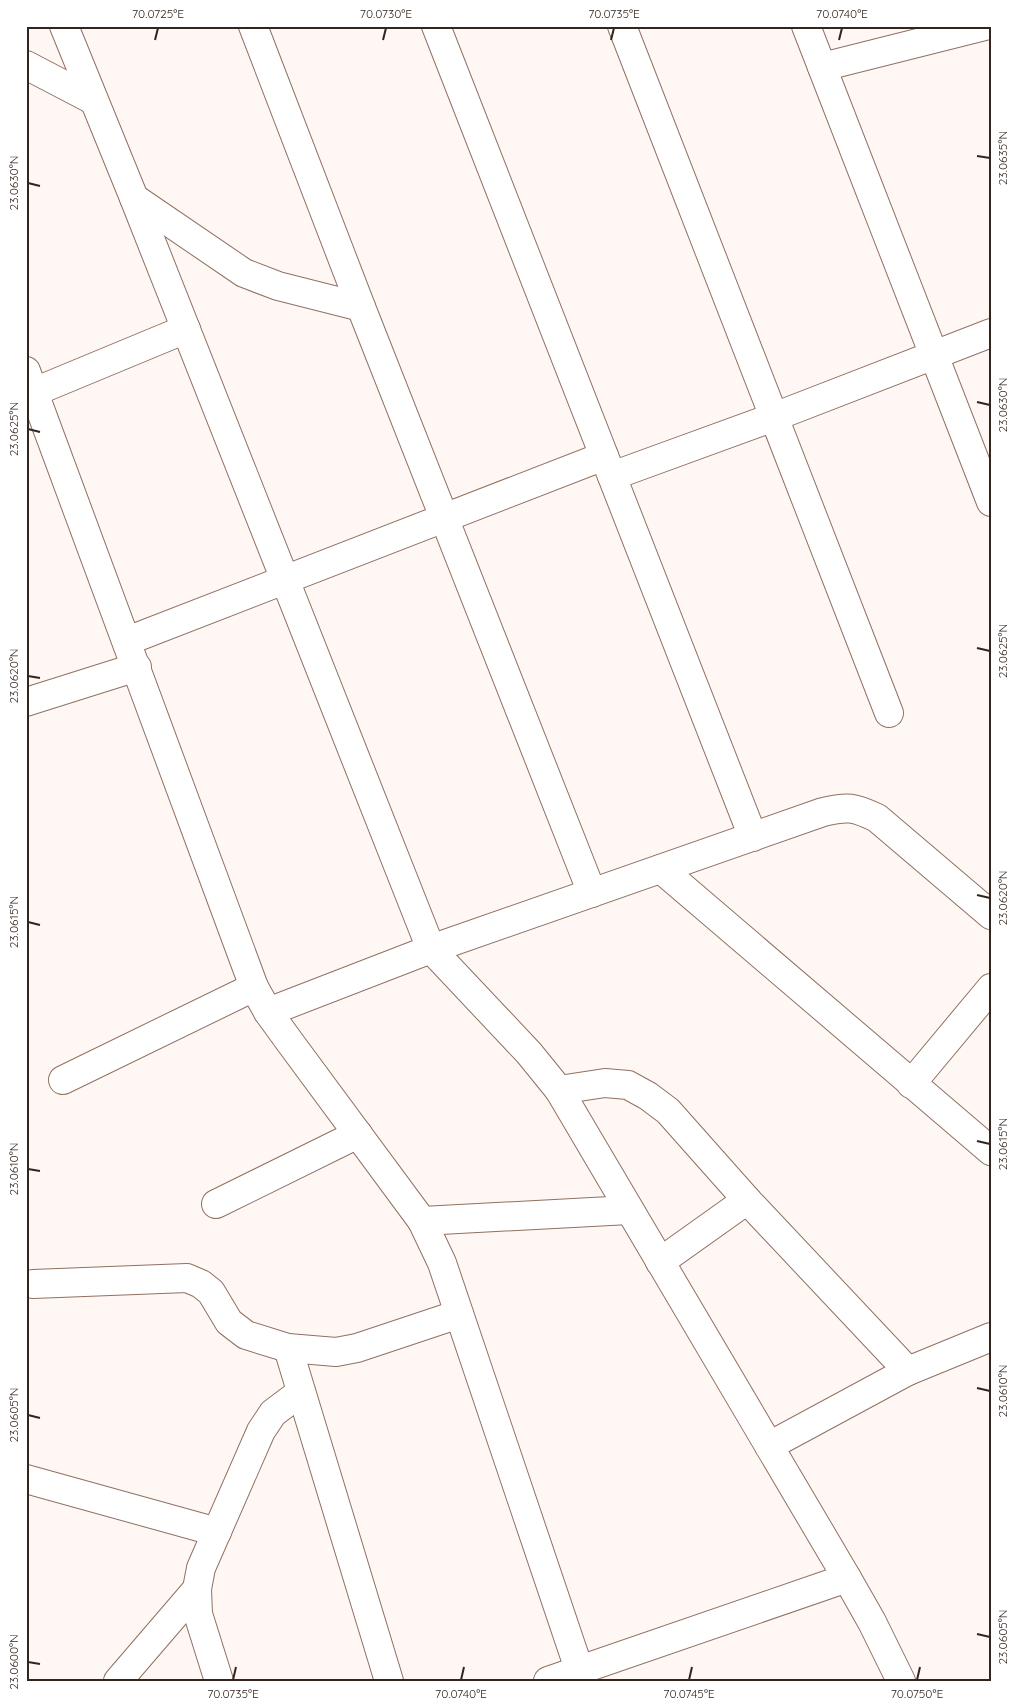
<svg xmlns="http://www.w3.org/2000/svg" width="1017" height="1707" font-family="Quicksand,sans-serif">
	<rect width="100%" height="100%" fill="#fff7f4"/>
	<g fill="none" stroke-linecap="round" stroke-linejoin="round">
		<g stroke="#8f7161" stroke-width="30">
			<g id="minor">
				<polyline points="64,26 134,198 431,949 529,1053 559,1090 847,1578 872,1622 901,1681"/>
				<polyline points="253,26 361,307 592,893"/>
				<polyline points="436,26 753,837"/>
				<polyline points="622,26 889,713"/>
				<polyline points="806,26 991,502"/>
				<polyline points="26,65 93,100"/>
				<polyline points="822,67 985,26"/>
				<polyline points="134,198 244,273 278,286 361,307"/>
				<polyline points="26,371 254,987 268,1012 289,1041 422,1221 629,1210"/>
				<polyline points="34,392 186,329"/>
				<polyline points="612,476 774,417 991,333"/>
				<polyline points="127,641 604,456"/>
				<polyline points="26,702 137,667"/>
				<polyline points="661,869 991,1151"/>
				<path d="M 268,1012 L 431,949 L 823,812 C 848,806 854,807 877,818 L 991,915"/>
				<polyline points="63,1080 254,987"/>
				<polyline points="911,1084 991,988"/>
				<polyline points="559,1090 605,1083 628,1085 648,1096 668,1111 747,1200"/>
				<polyline points="216,1204 358,1134"/>
				<polyline points="422,1221 442,1263 583,1681"/>
				<polyline points="660,1262 747,1200 908,1371 991,1337"/>
				<polyline points="33,1284 187,1278 201,1284 211,1292 229,1322 246,1335 288,1348 336,1352 357,1348 459,1314"/>
				<polyline points="288,1348 389,1681"/>
				<polyline points="769,1446 908,1371"/>
				<polyline points="26,1479 217,1532"/>
				<polyline points="118,1681 197,1589"/>
				<polyline points="219,1681 198,1614 197,1589 201,1568 261,1431 273,1413 301,1392"/>
				<polyline points="548,1681 847,1578"/>
			</g>
		</g>
		<use href="#minor" stroke="#fff" stroke-width="28"/>
	</g>
	<path fill="none" stroke="#31251e" stroke-width="2" d="M 155,40 L 158,28M 383,40 L 386,28M 611,40 L 614,28M 839,40 L 842,28M 977,156 L 990,158M 28,183 L 40,186M 977,402 L 990,405M 28,429 L 40,432M 977,648 L 990,651M 28,676 L 40,678M 977,895 L 990,898M 28,922 L 40,925M 977,1141 L 990,1144M 28,1169 L 40,1171M 977,1388 L 990,1391M 28,1415 L 40,1418M 977,1634 L 990,1637M 28,1662 L 40,1664M 233,1680 L 236,1667M 461,1680 L 464,1667M 689,1680 L 692,1667M 917,1680 L 920,1667"/>
	<rect width="1017" height="1707" fill="none" stroke="#ffffff" stroke-width="55"/>
	<rect x="28" y="28" width="962" height="1652" fill="none" stroke="#31251e" stroke-width="2"/>
	<g font-size="12" text-anchor="middle" fill="#31251e">
		<text x="158" y="18">70.0725°E</text>
		<text x="386" y="18">70.0730°E</text>
		<text x="614" y="18">70.0735°E</text>
		<text x="842" y="18">70.0740°E</text>
		<text transform="translate(1003 158) rotate(-90)" y="4">23.0635°N</text>
		<text transform="translate(14 183) rotate(-90)" y="4">23.0630°N</text>
		<text transform="translate(1003 405) rotate(-90)" y="4">23.0630°N</text>
		<text transform="translate(14 429) rotate(-90)" y="4">23.0625°N</text>
		<text transform="translate(1003 651) rotate(-90)" y="4">23.0625°N</text>
		<text transform="translate(14 676) rotate(-90)" y="4">23.0620°N</text>
		<text transform="translate(1003 898) rotate(-90)" y="4">23.0620°N</text>
		<text transform="translate(14 922) rotate(-90)" y="4">23.0615°N</text>
		<text transform="translate(1003 1144) rotate(-90)" y="4">23.0615°N</text>
		<text transform="translate(14 1169) rotate(-90)" y="4">23.0610°N</text>
		<text transform="translate(1003 1391) rotate(-90)" y="4">23.0610°N</text>
		<text transform="translate(14 1415) rotate(-90)" y="4">23.0605°N</text>
		<text transform="translate(1003 1637) rotate(-90)" y="4">23.0605°N</text>
		<text transform="translate(14 1662) rotate(-90)" y="4">23.0600°N</text>
		<text x="233" y="1698">70.0735°E</text>
		<text x="461" y="1698">70.0740°E</text>
		<text x="689" y="1698">70.0745°E</text>
		<text x="917" y="1698">70.0750°E</text>
	</g>
</svg>
